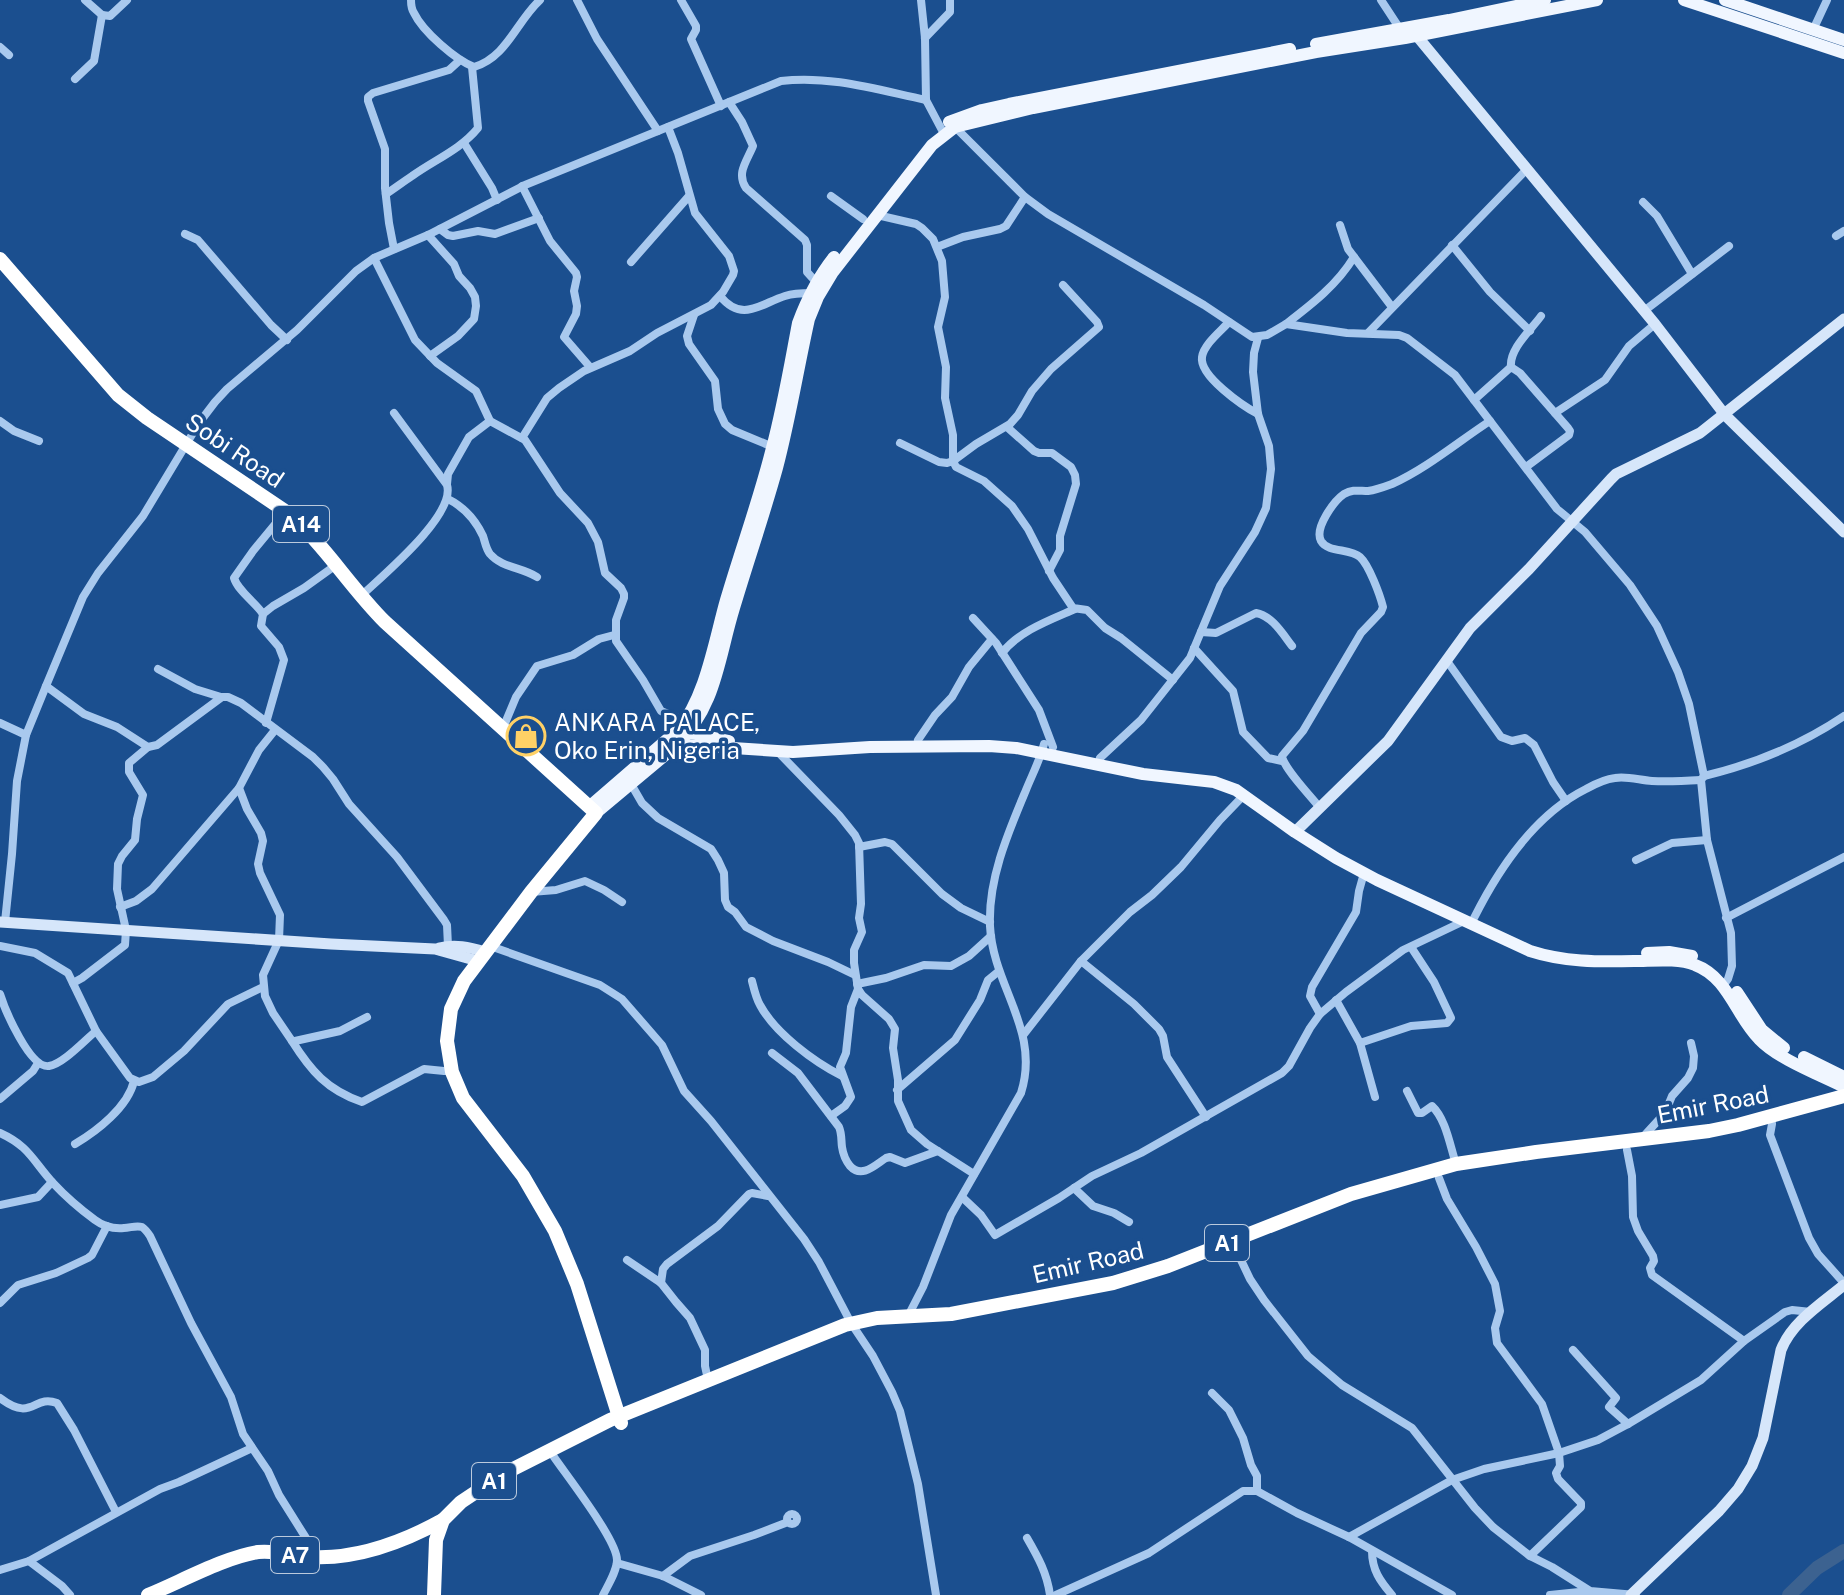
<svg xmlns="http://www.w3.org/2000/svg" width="1844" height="1595" font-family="'Public Sans',sans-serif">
	<rect width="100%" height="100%" fill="#1b4f8f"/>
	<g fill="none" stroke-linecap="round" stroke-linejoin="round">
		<polyline stroke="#3c6290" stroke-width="14" points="1789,1595 1817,1568 1844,1551"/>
		<g stroke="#a9c9ee" stroke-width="8">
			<polyline points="85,0 102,15 110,16 127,0"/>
			<path d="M 411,0 C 411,3 412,10 414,13 C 423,32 456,60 474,67 C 507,57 516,22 540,0"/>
			<polyline points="577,0 597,39 658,131"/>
			<polyline points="681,0 696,26 696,30 691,39 721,106"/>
			<polyline points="921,0 925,38 926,100 944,134"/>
			<polyline points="1381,0 1400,29"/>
			<polyline points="1813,30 1827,0"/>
			<polyline points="925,38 950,12 950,0"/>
			<polyline points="0,47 9,55"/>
			<polyline points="75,79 94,61 102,15"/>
			<path d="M 729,102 L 742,122 L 753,146 C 747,161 736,173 746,188 L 805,240 L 807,245 L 807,272 L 817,283"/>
			<polyline points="955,127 1025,197 1048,214 1204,305 1252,337 1267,335 1286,324 1347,333 1399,335 1407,338 1455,375 1557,509 1585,532 1630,585 1657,626 1678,672 1689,704 1704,776 1701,780 1707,840 1731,933 1732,966 1728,979 1723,986"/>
			<polyline points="464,143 492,188 497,200"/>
			<polyline points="522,186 550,241 576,273 577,277 574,291 577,306 576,314 564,337 590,367"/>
			<path d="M 386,194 C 395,188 403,182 412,176 C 434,160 460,150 478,128 L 472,67"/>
			<polyline points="831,196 863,219"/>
			<polyline points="1643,202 1657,216 1692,274"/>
			<polyline points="877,215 916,224 922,228 933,239 942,261 945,297 938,327 946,367 945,398 953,435 953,461 956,467 984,481 1012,506 1028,529 1053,578 1073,608 1087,610 1105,628 1121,638 1173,680"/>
			<polyline points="1340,225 1348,249 1392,307"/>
			<polyline points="440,229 448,235 453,236 478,231 495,234 539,218"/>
			<polyline points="185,234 198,240 271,325 287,340"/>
			<polyline points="428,235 454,264 459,276 470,288 475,297 476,306 474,319 458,336 430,356"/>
			<polyline points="1836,236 1844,231"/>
			<polyline points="1452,245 1490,292 1530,331"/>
			<polyline points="937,247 963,237 1000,229 1006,226 1025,197"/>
			<polyline points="394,249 389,223 385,188 385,149 368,101 368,97 373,93 449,70 460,60"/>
			<polyline points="374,258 415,340 437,363 476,391 490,421 525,440 560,493 588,523 598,542 605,573 621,588 624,594 624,598 616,620 616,641 643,680 661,711 685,721"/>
			<polyline points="631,262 689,196"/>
			<path d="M 720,296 C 742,323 760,304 785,296 C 794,293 803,293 812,293"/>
			<polyline points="1644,311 1729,246"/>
			<polyline points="694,315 687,336 689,344 715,381 718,409 725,424 732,430 773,447"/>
			<path d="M 1229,322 C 1221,331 1204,344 1202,357 C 1199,376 1243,406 1258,414"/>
			<path d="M 1286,324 C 1312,304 1337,285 1354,257"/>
			<polyline points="1368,333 1527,169"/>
			<path d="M 1511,367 C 1509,349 1531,330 1541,316"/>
			<polyline points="1474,400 1511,367 1520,373 1568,428 1570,431 1569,435 1526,467"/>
			<polyline points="1555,413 1605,380 1629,346 1655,324"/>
			<polyline points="0,421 14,431 39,441"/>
			<polyline points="1007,427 1034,451 1039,453 1052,453 1071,467 1075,475 1076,484 1060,536 1060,550 1049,571"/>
			<polyline points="522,438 547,398 559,388 584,371 630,351 657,333 711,305 723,292 733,275 734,271 729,256 695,213 678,153 668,127"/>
			<polyline points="900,443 939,462 947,463 953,461 976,444 1010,424 1018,415 1032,391 1051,369 1099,327 1097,322 1063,285"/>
			<polyline points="447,484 448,474 469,437 490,421"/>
			<path d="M 448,499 C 464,507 475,519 483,536 C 485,542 486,549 490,554 C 502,568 522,567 537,577"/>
			<path d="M 361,596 C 382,576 456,515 447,485 L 394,413"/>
			<polyline points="263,614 273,606 304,588 336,565"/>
			<polyline points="973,618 996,643 1039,710 1053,747"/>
			<path d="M 1201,632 L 1216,633 L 1256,613 C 1272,616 1282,633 1292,646"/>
			<polyline points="1194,648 1233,691 1243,732 1268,758 1282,761"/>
			<path d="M 1002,653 C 1019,631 1050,620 1075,609"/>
			<polyline points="1447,661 1501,737 1512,741 1525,738 1534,745 1553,782 1566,801"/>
			<polyline points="158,669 195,689 221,697"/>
			<polyline points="46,686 84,714 117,727 148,747 157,745 222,697 228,697 241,703 313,757 323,767 333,779 349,804 397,857 444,920 447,925 448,946"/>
			<polyline points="0,723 26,735"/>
			<path d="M 266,723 L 284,660 L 279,647 L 261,626 L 263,614 C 255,602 238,591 234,578 L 253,551 L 286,511"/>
			<polyline points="503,728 516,697 537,666 573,655 599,639 614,635"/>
			<polyline points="275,730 259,750 239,788 247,809 261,833 263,841 258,864 260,873 280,915 279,940 263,975 265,996 273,1013 292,1041 295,1041 340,1031 367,1017"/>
			<polyline points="918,740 935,715 952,697 969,667 992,639"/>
			<polyline points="778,752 839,815 855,835 859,843 861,904 859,918 862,932 854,950 854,963 858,989 862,995 889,1019 895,1029 893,1048 898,1080 898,1101 911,1130 927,1144 974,1174"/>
			<polyline points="1100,758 1141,720 1190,658 1220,586 1255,532 1266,508 1271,469 1269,446 1258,414 1253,372 1254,353 1258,338"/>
			<path d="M 1704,776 C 1754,764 1801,745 1844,716"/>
			<polyline points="631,784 642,803 658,818 711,849 718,860 724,873 725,900 728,907 735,912 746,927 773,941 828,962 855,975"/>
			<path d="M 1320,808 C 1310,795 1284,769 1282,756 L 1303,731 L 1361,633 L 1381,612 L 1383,607 C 1380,595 1369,565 1360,557 C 1350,548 1328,553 1321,541 C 1314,528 1334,501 1344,494 C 1353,489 1359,491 1368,491 C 1376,490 1384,487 1392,484 C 1426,469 1459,441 1490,421"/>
			<polyline points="859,847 885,842 892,844 942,894 961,908 990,922"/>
			<polyline points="1636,860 1672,843 1707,840"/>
			<polyline points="531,892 556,890 585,881 604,890 622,902"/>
			<polyline points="120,907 136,901 152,889 239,788"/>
			<path d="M 1474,918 C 1499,868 1534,815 1586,789 C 1595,784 1605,779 1615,778 C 1627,776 1639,780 1652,781 C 1668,782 1685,781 1701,780"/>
			<polyline points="1726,918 1844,857"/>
			<path d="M 5,922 L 12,854 L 17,781 L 26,735 L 46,686 L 83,597 L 98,573 L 143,516 L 199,423 L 215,402 L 227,389 L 297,330 L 356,271 L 374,258 L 428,235 L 525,185 L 781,81 C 830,75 878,90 926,100"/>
			<polyline points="0,946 35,953 68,973 96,1031 130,1078 139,1082 153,1077 184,1051 228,1004 263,987"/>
			<polyline points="490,946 600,985 622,999 662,1045 684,1091 711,1121 804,1239 819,1262 851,1323 873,1356 892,1392 900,1411 918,1484 936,1595"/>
			<polyline points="1081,961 1134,1004 1159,1029 1163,1036 1167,1057 1206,1117"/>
			<path d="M 752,981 C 754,989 756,998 760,1005 C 775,1033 814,1062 842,1076"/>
			<polyline points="73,983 82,978 125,945 126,930 117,889 118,864 122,856 135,840 137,819 143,795 129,772 129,763 148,747"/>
			<polyline points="857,984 886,978 924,965 951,966 969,956 991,936"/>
			<path d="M 0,994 C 5,1010 30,1069 49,1066 C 63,1064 85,1040 96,1031"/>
			<polyline points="1336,1000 1360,1043 1375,1097"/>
			<polyline points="1320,1014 1310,996 1312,987 1356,912 1359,891 1364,873"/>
			<polyline points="1024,1034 1081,961 1130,912 1152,895 1181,867 1220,820 1244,795"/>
			<path d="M 292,1041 C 311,1071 327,1090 362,1102 L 424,1069 L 444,1071"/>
			<polyline points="1360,1043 1411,1026 1447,1023 1451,1018 1434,982 1411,947"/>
			<path d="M 772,1053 L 798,1073 L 839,1127 C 842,1134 841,1140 842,1147 C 843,1154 846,1161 850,1166 C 862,1179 875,1165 886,1158 L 890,1157 L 905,1163 L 938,1151"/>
			<polyline points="897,1090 955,1040 980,1000 988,980 999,971"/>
			<path d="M 1407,1091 L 1418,1113 L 1422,1113 L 1432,1106 C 1446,1119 1450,1146 1456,1164"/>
			<polyline points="0,1099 33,1071 38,1063"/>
			<polyline points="831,1116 845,1106 851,1097 840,1067 846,1053 851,1007 858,989"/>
			<polyline points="1772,1124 1770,1135 1809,1238 1818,1254 1844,1283"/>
			<path d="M 0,1133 C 29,1146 33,1161 53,1183 C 66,1197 80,1209 95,1220 C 103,1226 113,1229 124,1228 C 130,1228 136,1225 142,1227 C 145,1229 148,1233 150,1236 L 191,1323 L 231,1397 L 243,1434 L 268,1471 L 279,1495 L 306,1538 L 313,1559"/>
			<polyline points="1643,1137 1665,1113 1672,1096 1688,1078 1693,1068 1694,1056 1691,1043"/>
			<path d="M 75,1144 C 97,1131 128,1107 134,1081"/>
			<polyline points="1627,1150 1632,1176 1633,1217 1638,1231 1653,1256 1654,1261 1650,1268 1652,1275 1744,1341"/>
			<polyline points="1439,1178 1447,1199 1476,1247 1495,1284 1500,1311 1495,1328 1497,1343 1542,1404 1559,1453 1560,1466 1556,1473 1558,1479 1581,1503 1581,1507 1530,1556"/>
			<polyline points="1074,1188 1093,1206 1114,1213 1129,1222"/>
			<polyline points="962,1197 981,1215 995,1235 1059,1198 1092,1176 1141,1153 1282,1073 1289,1066 1310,1028 1320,1014 1346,992 1403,950 1464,921"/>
			<polyline points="0,1205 38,1197 52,1182"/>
			<polyline points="1232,1241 1250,1279 1264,1300 1308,1356 1342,1385 1412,1428 1475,1508 1493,1527 1530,1556 1552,1567 1590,1591 1636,1595"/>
			<polyline points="627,1260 661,1283 676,1302 690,1318 705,1350 705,1366 708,1380"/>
			<polyline points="661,1283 663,1269 667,1264 718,1226 749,1194 752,1193 768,1196"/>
			<polyline points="0,1303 18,1285 56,1273 88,1258 92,1255 107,1226"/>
			<path d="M 907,1318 L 923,1287 L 951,1215 L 1021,1093 C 1041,1030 993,987 990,926 C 988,879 1008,833 1026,790 C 1032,775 1040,760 1044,744"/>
			<polyline points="1573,1350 1616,1398 1609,1407 1628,1424"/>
			<polyline points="1212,1393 1229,1410 1243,1438 1251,1465 1257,1476 1257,1491"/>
			<path d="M 0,1398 C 33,1423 33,1394 57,1403 L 74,1430 L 116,1512"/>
			<path d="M 554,1457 C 567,1476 617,1540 617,1560 C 617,1571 608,1585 603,1595"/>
			<circle cx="792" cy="1519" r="5"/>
			<polyline points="1349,1537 1452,1480 1484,1469 1559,1453 1598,1440 1628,1424 1701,1380 1744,1341 1785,1312 1792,1310 1811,1312"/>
			<path d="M 1027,1538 C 1038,1557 1047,1573 1050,1595"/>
			<path d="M 1372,1551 C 1372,1570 1380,1581 1392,1595"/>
			<polyline points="29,1561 160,1489 179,1482 252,1448"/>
			<polyline points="617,1563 663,1576 701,1595"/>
			<polyline points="0,1570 29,1561 62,1586 70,1595"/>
			<polyline points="663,1576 690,1556 754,1535 788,1522"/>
			<polyline points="1056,1595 1149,1553 1243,1491 1257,1491 1297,1513 1349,1537 1452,1595"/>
			<polyline points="1550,1595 1589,1591"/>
		</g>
		<g stroke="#d6e6fa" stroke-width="11">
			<polyline points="1412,30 1655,324 1725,415 1844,532"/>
			<polyline points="1295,832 1388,741 1470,628 1529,569 1611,479 1616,474 1700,433 1844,319"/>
			<polyline points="0,922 331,944 435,949 478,961"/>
			<path d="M 439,948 C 455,944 469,947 485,952"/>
			<path d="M 1631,1595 L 1719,1511 L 1738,1489 L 1752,1466 L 1763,1438 L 1781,1350 C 1792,1322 1821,1304 1844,1285"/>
		</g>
		<g stroke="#f0f6ff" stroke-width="12">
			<polyline points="1684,0 1844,53"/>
			<polyline points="1725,0 1844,40"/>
			<polyline points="1316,44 1449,20 1545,0"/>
			<polyline points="949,122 982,110 1009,104 1290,49"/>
			<polyline points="681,731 729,741"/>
			<path d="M 672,744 L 793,752 L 870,747 L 989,746 L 1016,748 L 1143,774 L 1214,782 L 1236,790 L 1295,832 L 1336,858 L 1377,880 L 1530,951 C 1564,962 1598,962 1634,961 C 1653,961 1677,958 1695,965 C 1728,977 1736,1016 1759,1039 C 1778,1059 1818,1074 1844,1087"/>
			<path d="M 590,806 L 678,730 C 706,696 714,642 726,600 C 741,549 759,500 772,448 C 783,407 790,365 798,323 C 807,299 818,277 834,257"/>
			<path d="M 596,813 L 676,746 C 717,705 718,660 734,608 C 748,561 764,515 777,468 C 790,419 798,368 809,319 L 818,297 L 833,272 L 932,145 L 955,127 L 1033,108 L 1316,52 L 1405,38 L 1597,0"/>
			<polyline points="1647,953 1669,952 1692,956"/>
			<polyline points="1737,992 1762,1030 1784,1048"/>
			<polyline points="1804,1057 1844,1077"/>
		</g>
		<g stroke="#fff" stroke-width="14">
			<path d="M 0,259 L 118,395 L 147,418 L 291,515 C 326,547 351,588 385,622 L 596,813 L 531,892 L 464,981 L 451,1009 L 447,1041 L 452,1072 L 463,1098 L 523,1176 L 555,1231 L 577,1284 L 621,1423"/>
			<path d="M 148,1595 C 180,1582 225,1557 258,1552 C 276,1550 295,1556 313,1557 C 359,1559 403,1542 443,1520"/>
			<polyline points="434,1595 436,1540 443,1520 461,1502 482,1488 511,1470 610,1420 845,1325 877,1318 951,1314 1113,1283 1168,1266 1351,1194 1456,1164 1536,1152 1709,1131 1738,1125 1844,1096"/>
		</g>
	</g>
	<defs>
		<g id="shop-ring" transform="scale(2)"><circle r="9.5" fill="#1b4f8f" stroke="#ffd166" stroke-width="1.5"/><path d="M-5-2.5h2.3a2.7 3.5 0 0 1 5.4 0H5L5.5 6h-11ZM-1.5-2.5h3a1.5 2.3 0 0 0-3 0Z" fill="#ffd166"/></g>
	</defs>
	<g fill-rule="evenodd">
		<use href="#shop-ring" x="526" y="736"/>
	</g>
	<g text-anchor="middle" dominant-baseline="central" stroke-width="7" stroke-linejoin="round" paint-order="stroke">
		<g fill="#1b4f8f" stroke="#bbcadd" stroke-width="2">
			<rect x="273" y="506" width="56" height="36" rx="6"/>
			<rect x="1205" y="1225" width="44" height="36" rx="6"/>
			<rect x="472" y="1463" width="44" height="36" rx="6"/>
			<rect x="271" y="1537" width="48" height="36" rx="6"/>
		</g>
		<g font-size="22" font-weight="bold" fill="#fff">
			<text x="301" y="524">A14</text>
			<text x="1227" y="1243">A1</text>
			<text x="494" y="1481">A1</text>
			<text x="295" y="1555">A7</text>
		</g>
		<g font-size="24" fill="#fff" stroke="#1b4f8f">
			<text transform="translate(235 450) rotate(34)">Sobi Road</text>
			<text transform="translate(1713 1104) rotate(-11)">Emir Road</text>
			<text transform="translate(1088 1262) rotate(-13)">Emir Road</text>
		</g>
		<g font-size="24" fill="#fff" stroke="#1b4f8f" text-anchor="start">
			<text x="554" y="722">ANKARA PALACE,<tspan x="554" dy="28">Oko Erin, Nigeria</tspan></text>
		</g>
	</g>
</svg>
